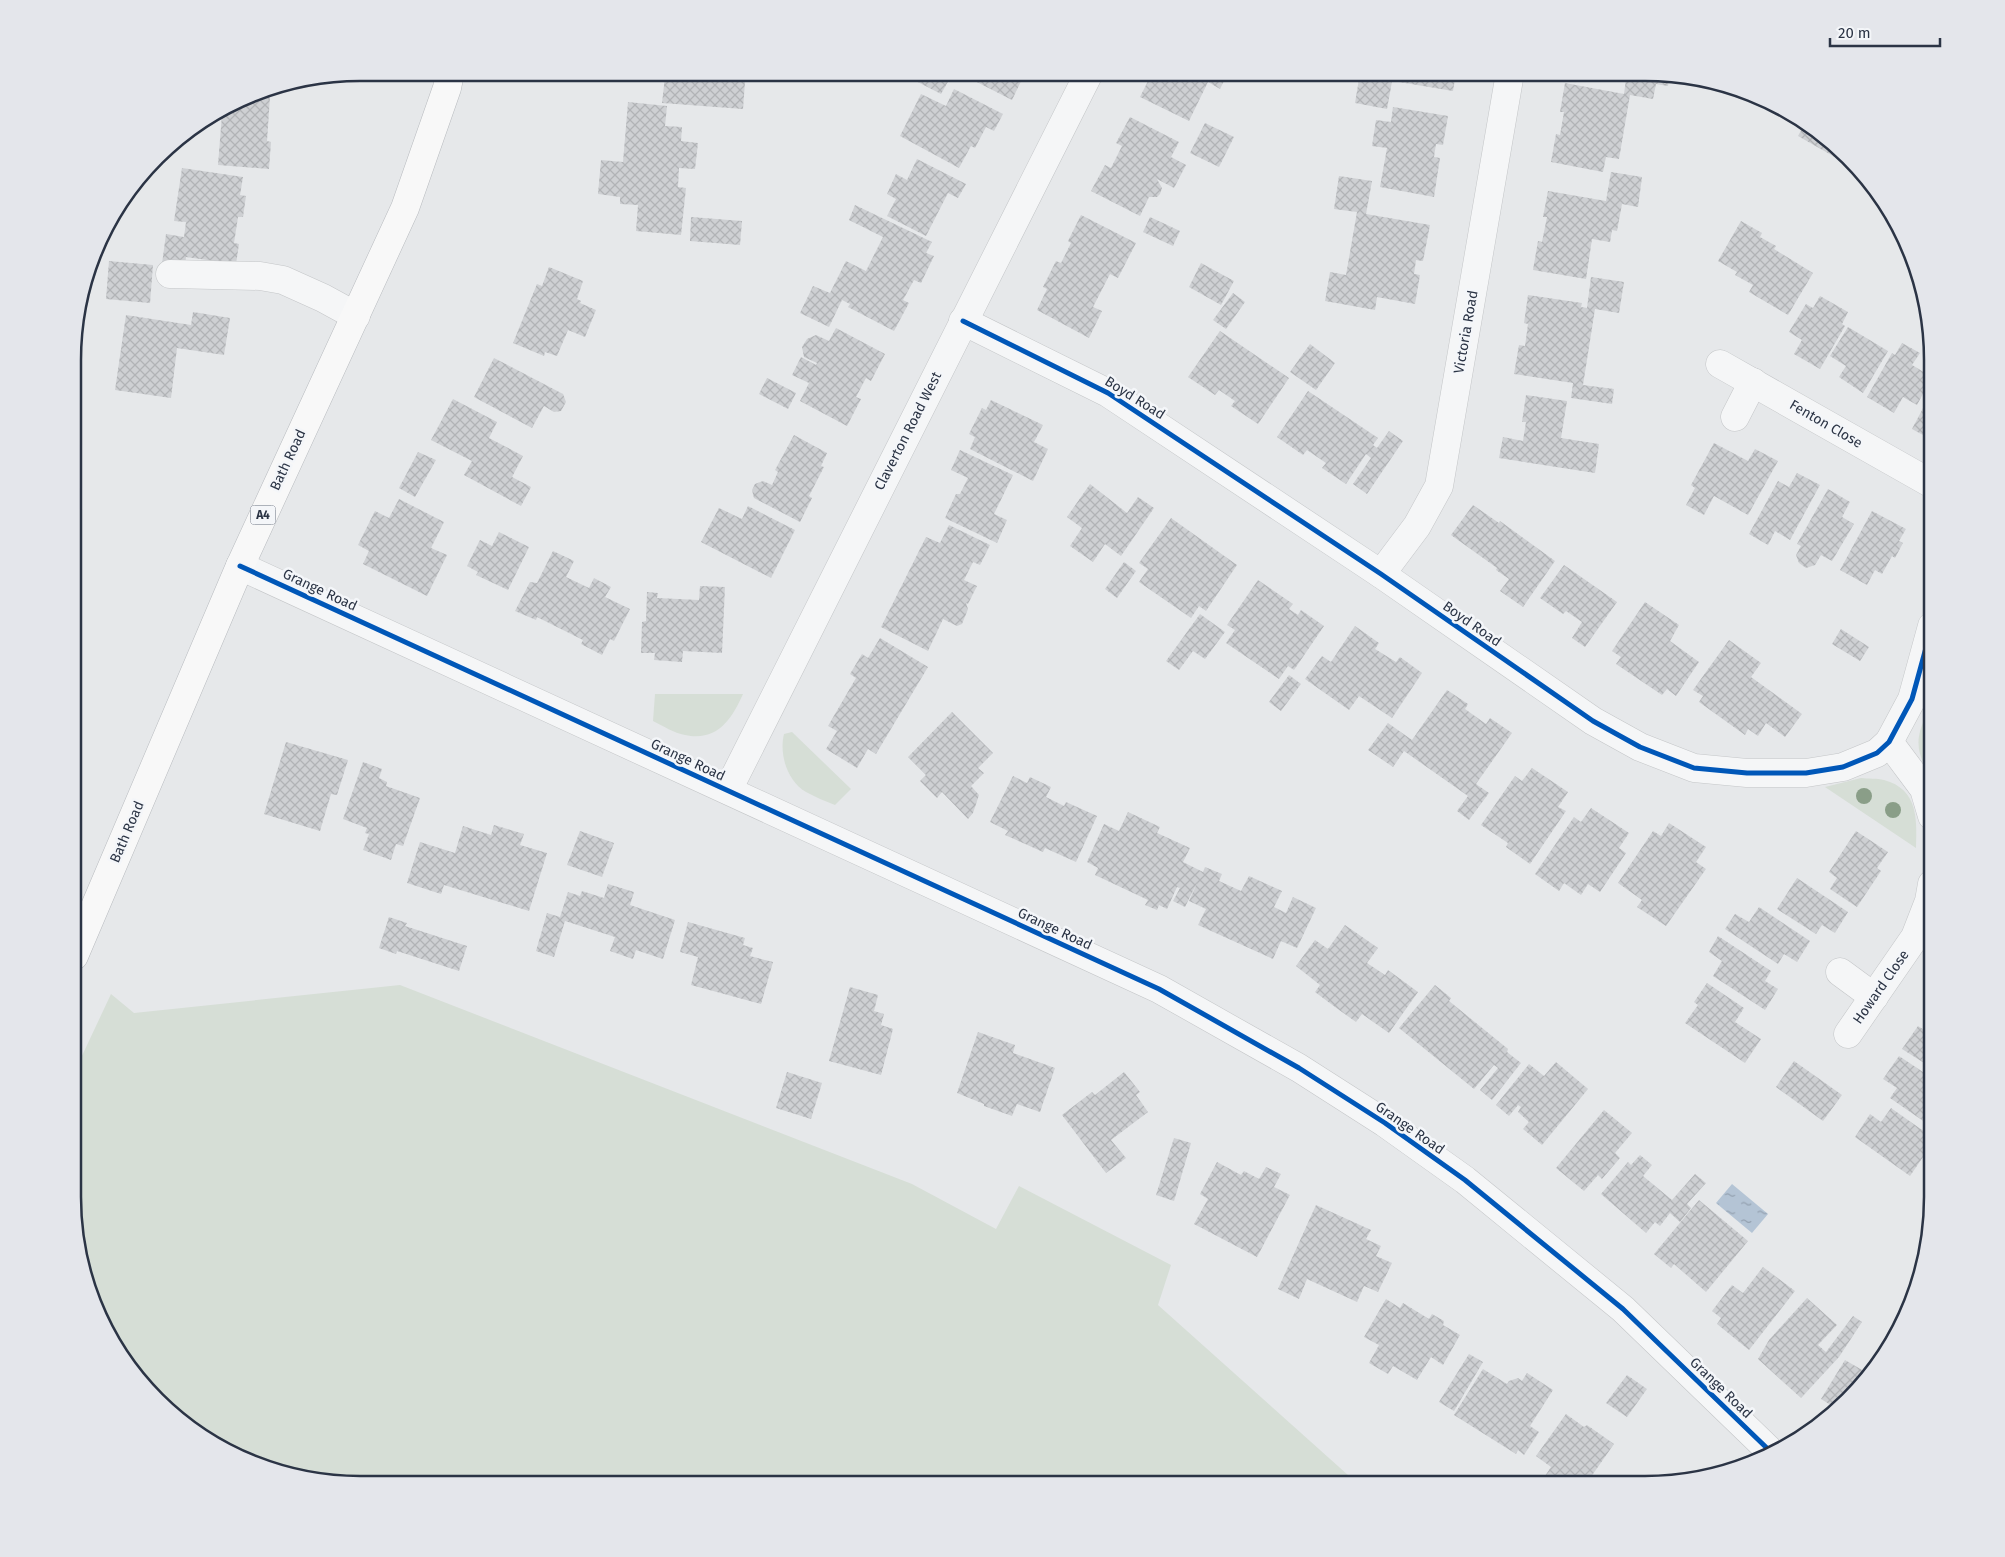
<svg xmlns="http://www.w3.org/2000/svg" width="2005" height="1557" font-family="'Fira Sans',sans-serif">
	<defs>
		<pattern id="water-ripples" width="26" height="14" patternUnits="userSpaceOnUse" patternTransform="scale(1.25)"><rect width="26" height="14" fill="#b4c4d5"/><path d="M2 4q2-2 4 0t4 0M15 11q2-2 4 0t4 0" fill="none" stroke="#93a0af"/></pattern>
		<pattern id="building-cross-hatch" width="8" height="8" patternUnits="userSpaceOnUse" patternTransform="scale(1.25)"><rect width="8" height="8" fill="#ced0d3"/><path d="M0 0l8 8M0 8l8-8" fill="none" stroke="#b1b3b6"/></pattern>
	</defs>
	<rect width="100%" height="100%" fill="#e6e8ea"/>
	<g fill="#d6ded6">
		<path d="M 655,694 L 743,694 C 732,719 717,742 685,735 C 674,733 663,726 653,721 Z"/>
		<path d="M 1926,716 L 1932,720 L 1932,779 C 1918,756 1913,742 1926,716 Z"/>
		<path d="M 792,732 L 851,789 L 835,805 C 825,801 815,797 806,792 C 787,781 779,754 784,734 Z"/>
		<path d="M 1861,778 C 1868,779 1877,778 1884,780 C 1918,789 1917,819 1916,848 L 1825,787 Z"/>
		<polygon points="400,985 912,1184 996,1229 1019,1186 1171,1265 1158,1305 1358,1484 342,1484 250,1463 171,1413 102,1324 73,1216 73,1075 111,994 134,1013"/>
	</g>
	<polygon fill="url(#water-ripples)" points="1732,1184 1768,1214 1752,1233 1716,1203"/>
	<g fill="url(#building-cross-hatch)">
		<polygon points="630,73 703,73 703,79 745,82 743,109 662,103 665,77 630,74"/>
		<polygon points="910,73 953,73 941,94 908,77"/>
		<polygon points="964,73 1019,73 1024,75 1012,100 963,75"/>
		<polygon points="1152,73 1228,73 1220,89 1208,82 1189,121 1140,97"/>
		<polygon points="1360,73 1393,76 1387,109 1355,103"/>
		<polygon points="1400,73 1456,73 1453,91 1399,82"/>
		<polygon points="1596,73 1670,75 1668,86 1656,84 1653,99 1630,95 1619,159 1606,157 1603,172 1551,162 1556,134 1560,135 1564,112 1560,112 1565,83 1624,94 1626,79"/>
		<polygon points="954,89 1003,114 994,131 986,127 975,148 971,146 959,168 900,136 921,94 946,106"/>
		<polygon points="254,96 270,97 267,141 271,142 269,169 218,165 222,114"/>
		<polygon points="628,102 667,106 665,126 682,127 681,141 698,143 695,169 679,168 678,187 686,188 681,235 636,231 638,205 620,204 620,197 598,194 601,160 623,162"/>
		<polygon points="1393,107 1448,116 1443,145 1436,144 1434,157 1440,158 1434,197 1380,187 1387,148 1372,146 1376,120 1391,122"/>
		<polygon points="1130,117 1179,142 1171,157 1186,165 1174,188 1157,179 1162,188 1160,194 1157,197 1149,197 1140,216 1091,191 1105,165 1111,168 1122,146 1116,143"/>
		<polygon points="1205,123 1234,137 1219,167 1190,153"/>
		<polygon points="1804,125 1834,144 1848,162 1847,164 1798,136"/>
		<polygon points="917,159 966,184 958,198 948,193 926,236 887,216 896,199 887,194 896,174 907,180"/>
		<polygon points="182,168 243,177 240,195 246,196 243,217 238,217 234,243 239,244 236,264 186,257 185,267 162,264 166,234 184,237 186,222 174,221"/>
		<polygon points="1611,172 1642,177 1638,207 1622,204 1617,231 1612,230 1610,242 1592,239 1586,279 1533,270 1538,241 1542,242 1547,217 1543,217 1548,191 1606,201"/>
		<polygon points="1339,176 1372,181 1366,214 1430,225 1423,261 1416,260 1414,274 1420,275 1415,304 1377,297 1375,310 1325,301 1330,272 1346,275 1357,212 1334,209"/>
		<polygon points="855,205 932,242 926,253 934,256 921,283 914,280 903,300 909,303 894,331 848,307 850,304 842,300 829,327 800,313 813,286 830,293 846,261 866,271 883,237 849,220"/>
		<polygon points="1081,215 1136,243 1118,278 1110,274 1093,307 1102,311 1089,338 1037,310 1047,289 1043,287 1056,261 1061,263 1071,243 1068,241"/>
		<polygon points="691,217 742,221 740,245 690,241"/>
		<polygon points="1150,217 1180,231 1173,246 1143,232"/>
		<polygon points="1741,221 1762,233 1760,237 1776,246 1774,249 1813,273 1788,315 1749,292 1753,285 1735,275 1737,272 1718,261"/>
		<polygon points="109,261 153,265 150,303 106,299"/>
		<polygon points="1201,263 1234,281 1221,305 1189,287"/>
		<polygon points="549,267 583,281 577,299 581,301 580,303 596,310 585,337 568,330 557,356 545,352 544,356 513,343 537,284 542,286"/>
		<polygon points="1591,277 1624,282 1619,313 1595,309 1583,385 1614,389 1612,404 1571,398 1573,383 1514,374 1519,345 1525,346 1528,324 1524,323 1528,295 1582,303 1581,307 1587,308"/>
		<polygon points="1233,293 1245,302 1226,329 1213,320"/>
		<polygon points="1820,296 1848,312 1842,324 1845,326 1820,369 1794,354 1802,340 1789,332 1806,304 1813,308"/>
		<polygon points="193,312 230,318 224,355 177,348 171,398 115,390 126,315 191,325"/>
		<polygon points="1848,327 1888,351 1863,393 1839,377 1846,366 1830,356"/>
		<polygon points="836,328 885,354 871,381 866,378 856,397 861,399 847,426 800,401 809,383 792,375 801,357 816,365 817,363 804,357 802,347 807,339 816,335 829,341"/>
		<polygon points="1220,331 1289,378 1258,424 1231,406 1235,401 1219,390 1215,395 1188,377"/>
		<polygon points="1902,343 1920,353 1912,365 1932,377 1917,405 1903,397 1894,413 1867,397 1892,353 1895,355"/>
		<polygon points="1310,344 1335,363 1316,390 1290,372"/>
		<polygon points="494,358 563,394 566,402 561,411 554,412 544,406 532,428 474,397"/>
		<polygon points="767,378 796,393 788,409 759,394"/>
		<polygon points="1308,391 1378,438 1373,445 1377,448 1389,431 1403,441 1367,494 1353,484 1371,458 1366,454 1346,484 1322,468 1326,463 1307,450 1303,455 1277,437"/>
		<polygon points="1932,391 1932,440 1912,429"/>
		<polygon points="1526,395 1567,401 1561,438 1599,444 1595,473 1499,458 1503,437 1523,441 1526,422 1522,422"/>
		<polygon points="453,399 497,422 489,438 523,456 512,477 531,487 521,506 464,475 472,461 431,440"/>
		<polygon points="991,400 1043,425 1034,442 1048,449 1033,481 970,449 975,437 969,434 982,408 986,410"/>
		<polygon points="794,435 827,453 821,466 824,467 809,496 812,498 800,522 754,498 752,490 755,484 763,481 772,485 778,472 775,470"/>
		<polygon points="1714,443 1748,461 1755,449 1778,461 1748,515 1714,496 1704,515 1686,505 1695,488 1691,485"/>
		<polygon points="960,450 1013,475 994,514 1007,520 997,543 945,518 956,494 960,494 968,478 951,470"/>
		<polygon points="418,452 436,460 415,497 399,488"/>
		<polygon points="1797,473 1820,485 1790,540 1775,531 1768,545 1749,534 1778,481 1789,487"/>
		<polygon points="1090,484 1127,513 1138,497 1154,508 1121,556 1105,544 1093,562 1070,546 1082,528 1067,517"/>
		<polygon points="1828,489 1850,502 1842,517 1854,524 1832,561 1821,555 1815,565 1806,568 1799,563 1796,555 1801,546 1797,544"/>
		<polygon points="399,499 444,522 431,548 447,555 427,596 363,564 369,551 358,545 375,511 389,518"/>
		<polygon points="1473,505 1499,523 1500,521 1555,561 1523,607 1500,591 1509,579 1496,570 1497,568 1451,535"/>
		<polygon points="748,506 795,530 771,578 701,542 719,508 742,519"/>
		<polygon points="1872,511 1906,529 1899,541 1903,543 1895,558 1892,556 1882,574 1875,570 1867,585 1840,570"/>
		<polygon points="1171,518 1237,565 1206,611 1199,606 1191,618 1139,582 1148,569 1139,563"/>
		<polygon points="949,525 990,545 980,565 973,562 964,580 977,586 968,604 966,603 968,609 962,624 957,626 943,619 928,651 881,627 926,537 940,543"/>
		<polygon points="499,532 529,547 508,590 476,575 478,572 467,566 480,540 492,546"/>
		<polygon points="553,551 574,561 566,577 589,588 594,578 611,587 605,597 630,609 614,641 610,639 602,655 581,644 583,640 537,617 536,620 515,611 530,582 537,583"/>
		<polygon points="1124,562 1136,571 1117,598 1105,589"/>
		<polygon points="1564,565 1617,602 1585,647 1572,638 1582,622 1566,611 1563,614 1540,598"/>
		<polygon points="1258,580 1293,604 1289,609 1298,615 1301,610 1324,626 1294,670 1288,666 1279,679 1226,643 1235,630 1227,625"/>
		<polygon points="700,586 725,587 722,653 683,651 682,662 654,660 655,653 641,653 642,622 646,621 647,592 658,593 657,598 699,600"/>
		<polygon points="1645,602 1679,625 1670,641 1699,662 1676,696 1667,689 1662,695 1616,664 1621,657 1612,651"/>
		<polygon points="1200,614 1225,632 1205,659 1193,651 1179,670 1166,661"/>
		<polygon points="1355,626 1379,643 1375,649 1396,662 1400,657 1422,673 1392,718 1359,696 1349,710 1305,679 1322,656 1331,662"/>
		<polygon points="1841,629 1869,647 1860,661 1832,644"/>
		<polygon points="880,638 928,667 876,754 868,749 857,768 826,749 837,731 828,726 856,678 850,674 862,654 868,658"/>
		<polygon points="1729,640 1761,663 1751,677 1802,714 1785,737 1766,723 1758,736 1748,729 1745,735 1699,702 1703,696 1693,690"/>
		<polygon points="1289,675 1301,684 1281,711 1269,702"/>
		<polygon points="1447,690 1468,704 1465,709 1486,724 1490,718 1512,733 1476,784 1489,793 1469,820 1457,811 1468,796 1404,751 1393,767 1368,750 1388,723 1412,740"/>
		<polygon points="952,712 993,753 978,768 984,773 971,786 979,795 973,813 968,819 942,792 937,798 920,781 926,775 908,757"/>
		<polygon points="286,742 348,760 337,795 331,794 320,831 264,814"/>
		<polygon points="363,762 382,769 379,778 387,782 386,786 420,798 403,846 396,844 391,860 363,850 369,834 365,833 367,828 343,819"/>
		<polygon points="1532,768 1568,792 1558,807 1566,811 1530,864 1506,847 1508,843 1481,825 1515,776 1522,781"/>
		<polygon points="1013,776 1027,783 1030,777 1051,787 1046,797 1064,806 1066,802 1097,816 1076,862 1045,848 1043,852 1023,843 1005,835 1008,831 990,822"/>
		<polygon points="1591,808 1629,833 1619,848 1626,853 1600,892 1588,884 1581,895 1564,883 1559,891 1535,874 1574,817 1581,822"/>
		<polygon points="1128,812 1160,827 1157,833 1190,848 1183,862 1203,872 1205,867 1222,874 1219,881 1241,891 1249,876 1282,891 1274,907 1286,913 1293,897 1316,908 1297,948 1281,941 1273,959 1198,925 1206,909 1189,901 1198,881 1185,907 1173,901 1180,888 1177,887 1167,909 1159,905 1157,910 1145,905 1148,900 1095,875 1098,868 1087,862 1104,824 1119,831"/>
		<polygon points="1669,823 1706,847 1696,862 1706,869 1666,926 1637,907 1642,900 1618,883 1653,831 1661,836"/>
		<polygon points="494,825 524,834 520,845 547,853 529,911 444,885 441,894 407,883 420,842 455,853 463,826 491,835"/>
		<polygon points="580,831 614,843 602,877 567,865"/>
		<polygon points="1856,831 1888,852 1877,868 1881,871 1857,907 1830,889 1837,878 1829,872"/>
		<polygon points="1797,878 1848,912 1835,933 1822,925 1816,934 1777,909"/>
		<polygon points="608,884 634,892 630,905 675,920 663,959 636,950 633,959 610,951 615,937 565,921 554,957 536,951 547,913 560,917 568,892 580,896 582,891 604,898"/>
		<polygon points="1759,907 1810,941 1797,962 1784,954 1778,964 1725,929 1735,914 1749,922"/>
		<polygon points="389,917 407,923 405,926 467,946 459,971 397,951 396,954 379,948"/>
		<polygon points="688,922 745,938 743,945 753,948 750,956 773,962 761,1004 691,985 698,957 680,952"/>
		<polygon points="1345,925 1378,948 1367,963 1385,975 1388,970 1418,992 1389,1033 1362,1014 1356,1022 1335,1007 1315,992 1320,985 1296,966 1315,940 1328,949"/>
		<polygon points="1718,936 1771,971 1765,981 1778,989 1765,1010 1713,976 1722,961 1709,952"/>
		<polygon points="1707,983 1744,1008 1735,1022 1761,1039 1745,1063 1685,1023 1698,1005 1694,1002"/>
		<polygon points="1435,985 1451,998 1449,1001 1508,1049 1507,1052 1521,1063 1492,1100 1480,1090 1498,1068 1494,1065 1474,1089 1399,1028"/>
		<polygon points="850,987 878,995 874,1011 884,1014 881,1025 893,1029 881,1075 829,1061"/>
		<polygon points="1918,1026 1932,1035 1932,1068 1902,1049"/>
		<polygon points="978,1032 1015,1045 1013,1053 1055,1068 1040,1112 1017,1104 1012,1116 984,1106 984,1104 957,1093"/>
		<polygon points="1899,1056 1932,1078 1932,1121 1929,1125 1890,1098 1897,1088 1883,1079"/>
		<polygon points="1794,1061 1842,1095 1823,1121 1776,1087"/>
		<polygon points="1556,1062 1588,1089 1542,1145 1523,1129 1529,1122 1518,1112 1521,1107 1518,1105 1509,1116 1496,1105 1529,1064 1544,1076"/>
		<polygon points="787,1072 822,1083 811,1119 776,1108"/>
		<polygon points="1124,1072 1140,1092 1136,1095 1148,1112 1111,1140 1126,1158 1106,1173 1062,1115 1092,1092 1095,1095"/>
		<polygon points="1891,1108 1932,1137 1932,1151 1926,1159 1923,1157 1910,1176 1855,1137 1870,1114 1881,1122"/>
		<polygon points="1604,1110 1632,1133 1615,1153 1620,1158 1602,1179 1598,1175 1584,1191 1556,1168"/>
		<polygon points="1174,1138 1191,1143 1174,1201 1156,1195"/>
		<polygon points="1640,1155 1652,1165 1643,1176 1672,1200 1695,1174 1706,1183 1687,1204 1691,1208 1680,1222 1670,1213 1660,1226 1655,1222 1646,1233 1601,1194 1628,1162 1631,1165"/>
		<polygon points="1217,1162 1241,1175 1244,1171 1259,1179 1266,1167 1281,1174 1274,1187 1290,1195 1257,1257 1194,1224 1208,1199 1200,1194"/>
		<polygon points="1699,1200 1748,1241 1706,1292 1674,1264 1671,1268 1654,1254"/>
		<polygon points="1316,1205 1371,1230 1366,1239 1381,1246 1376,1256 1392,1263 1378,1292 1364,1286 1357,1302 1307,1279 1299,1299 1278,1289"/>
		<polygon points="1763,1267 1795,1291 1749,1350 1717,1324 1721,1318 1712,1311 1732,1285 1743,1293"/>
		<polygon points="1807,1298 1837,1325 1818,1345 1826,1352 1853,1316 1862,1322 1839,1357 1801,1398 1758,1359 1769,1340"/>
		<polygon points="1386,1299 1400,1308 1403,1303 1429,1319 1432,1314 1444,1321 1443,1325 1460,1335 1443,1365 1431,1357 1417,1380 1393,1366 1388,1374 1369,1363 1379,1345 1364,1337"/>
		<polygon points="1469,1354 1483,1362 1454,1411 1439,1402"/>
		<polygon points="1845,1360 1869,1374 1861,1386 1834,1407 1821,1399"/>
		<polygon points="1483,1369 1507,1384 1509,1381 1518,1378 1522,1381 1527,1373 1553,1390 1530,1426 1539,1432 1524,1455 1518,1450 1516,1454 1454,1415"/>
		<polygon points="1627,1375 1647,1389 1627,1417 1606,1403"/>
		<polygon points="1566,1414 1584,1427 1587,1425 1614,1444 1586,1484 1550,1484 1543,1479 1551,1467 1536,1456"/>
	</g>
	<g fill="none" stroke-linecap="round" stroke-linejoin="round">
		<g stroke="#c4c6c8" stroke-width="29">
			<g id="minor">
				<polyline points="170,274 260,276 283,280 323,298 356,316"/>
				<polyline points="963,321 1108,393 1381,574 1593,721 1640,747 1694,768 1747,773 1806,773 1843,767 1877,753 1889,742 1912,699 1932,626"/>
				<polyline points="1720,364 1932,484"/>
				<polyline points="1735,417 1753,382"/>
				<polyline points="240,566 1159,989 1299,1068 1385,1123 1465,1180 1623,1309 1773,1454"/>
				<polyline points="1381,574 1417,526 1439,486 1510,73"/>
				<polyline points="1889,742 1924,789 1932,816"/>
				<polyline points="728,790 1089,73"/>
				<polyline points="1840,972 1874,997"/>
				<polyline points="1848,1034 1915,937 1929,901 1932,884"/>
			</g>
		</g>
		<g stroke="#b8bbbf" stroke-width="29">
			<polyline id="highway" points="74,956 240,566 405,208 447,88 450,73"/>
		</g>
		<use href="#minor" stroke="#f5f6f7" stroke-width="28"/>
		<use href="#highway" stroke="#f8f8f8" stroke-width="28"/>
		<g stroke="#f4f6f9" stroke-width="8">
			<g id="cycleway">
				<polyline points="963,321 1108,393 1381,574 1593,721 1640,747 1694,768 1747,773 1806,773 1843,767 1877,753 1889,742 1912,699 1932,626"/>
				<polyline points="240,566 1159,989 1299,1068 1385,1123 1465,1180 1623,1309 1773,1454"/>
			</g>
		</g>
		<use href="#cycleway" stroke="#0057b8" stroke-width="5"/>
	</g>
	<g fill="#8a9e88">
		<circle cx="1864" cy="796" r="8"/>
		<circle cx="1893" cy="810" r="8"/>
	</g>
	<g text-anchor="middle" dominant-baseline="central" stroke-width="5" stroke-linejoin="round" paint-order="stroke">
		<rect fill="#f4f6f9" stroke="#676e7b" stroke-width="1" x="250.5" y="505.5" width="25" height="19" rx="4"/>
		<g font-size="12" font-weight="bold" fill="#2b3445">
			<text x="263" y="515">A4</text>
		</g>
		<g font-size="14" fill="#2b3445" stroke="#f4f6f9">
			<text transform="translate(1466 332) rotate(-80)">Victoria Road</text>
			<text transform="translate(1135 398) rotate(32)">Boyd Road</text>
			<text transform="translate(1826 424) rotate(30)">Fenton Close</text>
			<text transform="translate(908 431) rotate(-63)">Claverton Road West</text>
			<text transform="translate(288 460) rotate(-65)">Bath Road</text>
			<text transform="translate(320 590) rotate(25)">Grange Road</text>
			<text transform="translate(1472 624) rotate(35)">Boyd Road</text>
			<text transform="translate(688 760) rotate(25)">Grange Road</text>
			<text transform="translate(127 832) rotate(-67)">Bath Road</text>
			<text transform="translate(1055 929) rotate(25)">Grange Road</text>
			<text transform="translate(1881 987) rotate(-55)">Howard Close</text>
			<text transform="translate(1410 1128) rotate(35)">Grange Road</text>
			<text transform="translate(1721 1388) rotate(44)">Grange Road</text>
		</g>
	</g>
	<path d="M0 0H2005V1557H0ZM360 81H1645A279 279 0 0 1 1924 360V1197A279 279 0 0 1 1645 1476H360A279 279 0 0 1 81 1197V360A279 279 0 0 1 360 81Z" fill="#e4e6eb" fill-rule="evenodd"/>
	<path fill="none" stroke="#2b3445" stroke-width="2.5" d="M360 81H1645A279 279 0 0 1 1924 360V1197A279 279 0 0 1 1645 1476H360A279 279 0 0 1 81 1197V360A279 279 0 0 1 360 81Z"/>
	<path d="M1830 38v8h110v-8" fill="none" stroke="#2b3445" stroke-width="2.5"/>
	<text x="1838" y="38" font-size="15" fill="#2b3445" stroke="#f4f6f9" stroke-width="4" paint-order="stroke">20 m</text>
</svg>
